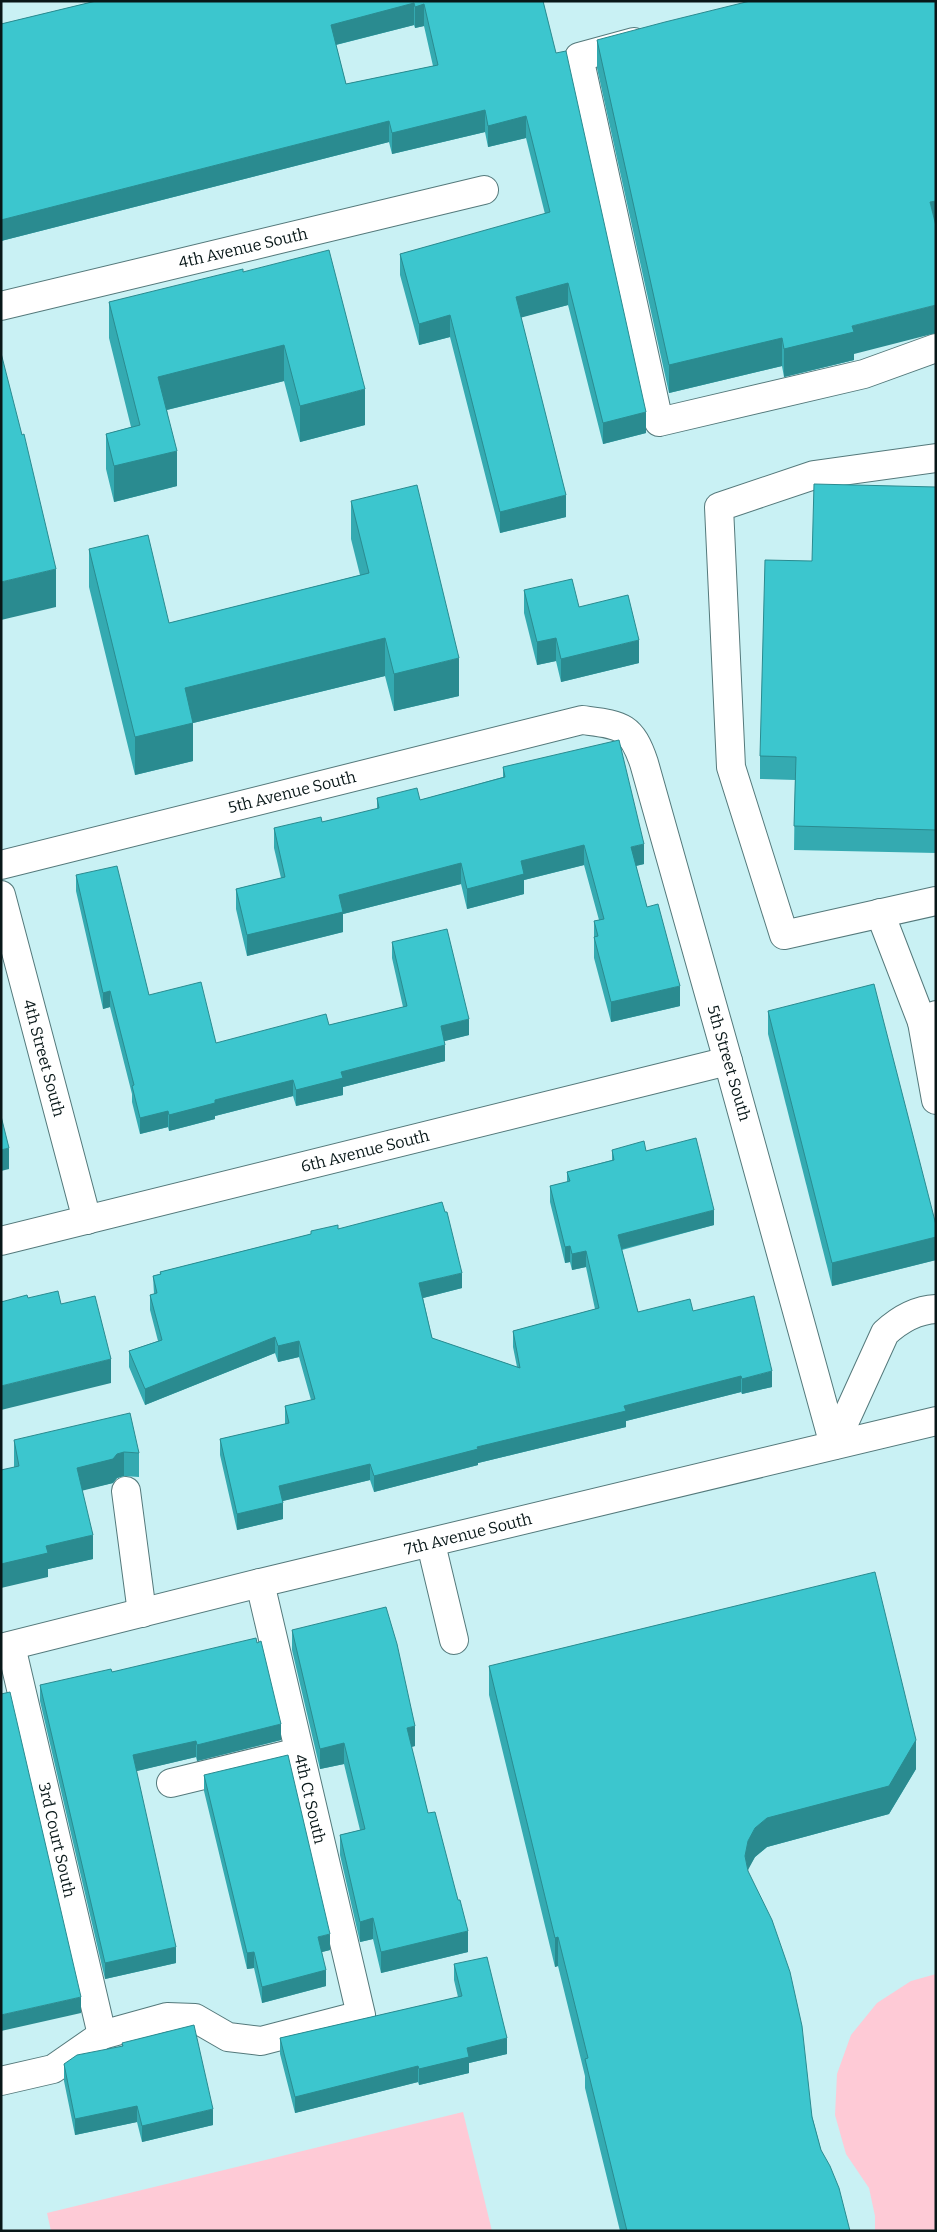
<svg xmlns="http://www.w3.org/2000/svg" width="937" height="2232" font-family="Bitter,serif">
	<rect width="100%" height="100%" fill="#c9f1f4"/>
	<g fill="#fecad6">
		<polygon points="936,1974 936,2231 875,2231 875,2216 869,2188 846,2154 835,2115 837,2074 851,2035 877,2003 911,1981"/>
		<polygon points="463,2112 492,2231 51,2231 47,2213"/>
	</g>
	<g fill="none" stroke-linecap="round" stroke-linejoin="round">
		<g stroke="#54797b" stroke-width="30">
			<g id="minor">
				<polyline points="634,42 579,57 659,422 864,374 936,348"/>
				<polyline points="1,306 484,190"/>
				<polyline points="936,458 814,475 719,507 731,767 784,935 936,901"/>
				<path d="M 1,865 L 582,720 C 620,725 631,724 644,763 L 728,1061 L 834,1445"/>
				<polyline points="1,895 87,1220"/>
				<polyline points="880,913 922,1022 936,1015"/>
				<polyline points="922,1022 936,1100"/>
				<polyline points="1,1241 728,1061"/>
				<path d="M 834,1445 L 885,1333 C 899,1320 916,1310 936,1309"/>
				<polyline points="126,1491 142,1613"/>
				<polyline points="431,1544 454,1640"/>
				<polyline points="11,1646 102,2035"/>
				<polyline points="1,1648 260,1583 936,1421"/>
				<polyline points="171,1783 286,1755"/>
				<polyline points="1,2081 53,2069 102,2035 167,2017 195,2018 228,2037 261,2041 361,2015 260,1583"/>
			</g>
		</g>
		<use href="#minor" stroke="#fff" stroke-width="28"/>
	</g>
	<g fill="#34aab1" fill-rule="evenodd">
		<path d="M 96,1 L 543,1 L 646,433 L 603,444 L 568,305 L 521,317 L 566,517 L 500,533 L 450,337 L 419,345 L 400,275 L 400,254 L 545,214 L 526,138 L 488,147 L 485,132 L 392,154 L 389,142 L 1,241 L 1,24 ZM 414,25 L 415,28 L 424,26 L 433,66 L 346,84 L 336,45 Z"/>
		<polygon points="597,40 854,354 854,360 784,377 782,366 669,393 597,68"/>
		<polygon points="243,272 365,425 300,442 284,381 167,410 177,486 114,502 106,469 106,434 131,427 109,338 109,302"/>
		<polygon points="936,487 936,853 794,850 795,780 760,779 760,756 812,561"/>
		<polygon points="351,501 459,696 394,711 385,676 193,723 193,761 135,775 89,587 89,549 169,623 360,575 351,539"/>
		<polygon points="524,590 579,607 639,663 561,682 556,661 537,665 524,613"/>
		<polygon points="503,767 644,864 636,866 647,907 680,1006 611,1022 594,958 594,921 599,920 584,865 524,880 524,894 467,909 461,884 343,914 343,932 247,956 236,909 236,889 281,878 274,848 274,828 322,822 377,809 377,798 420,800 503,777"/>
		<polygon points="76,875 149,995 216,1043 329,1025 403,1007 392,958 392,942 469,1035 444,1041 445,1061 343,1087 343,1095 296,1106 293,1096 215,1116 215,1119 169,1131 168,1127 140,1134 132,1102 132,1094 110,1007 103,1009 76,891"/>
		<polygon points="768,1011 936,1225 936,1260 832,1286 768,1034"/>
		<polygon points="612,1150 646,1151 714,1225 622,1250 638,1312 693,1311 772,1387 742,1394 741,1392 626,1421 626,1427 478,1463 478,1465 374,1492 370,1480 282,1501 283,1519 237,1530 220,1455 220,1439 285,1424 285,1406 311,1400 299,1357 278,1362 275,1353 145,1405 129,1367 129,1351 158,1341 150,1310 150,1295 154,1294 153,1276 160,1274 160,1272 311,1234 311,1231 338,1229 462,1288 423,1298 432,1338 517,1367 513,1347 513,1331 595,1309 586,1267 572,1270 570,1262 565,1263 550,1202 550,1186 567,1182 567,1172 612,1160"/>
		<polygon points="14,1440 139,1453 139,1477 124,1476 117,1478 113,1483 82,1490 93,1559 48,1569 48,1577 14,1467"/>
		<polygon points="292,1630 415,1746 411,1747 428,1813 468,1952 381,1973 373,1939 360,1942 340,1855 340,1835 360,1830 344,1764 320,1769 292,1650"/>
		<polygon points="257,1643 281,1740 197,1761 196,1757 136,1771 176,1963 105,1979 40,1701 40,1685 112,1672"/>
		<polygon points="489,1666 916,1769 889,1814 767,1847 755,1857 747,1870 821,2150 850,2231 620,2231 585,2088 585,2076 558,1966 555,1967 489,1695"/>
		<polygon points="204,1775 330,1950 322,1952 326,1986 262,2003 254,1968 247,1969 204,1791"/>
		<polygon points="454,1964 507,2054 469,2063 469,2073 419,2085 418,2082 295,2113 280,2054 280,2038 458,1997 454,1980"/>
		<polygon points="122,2043 213,2125 142,2142 137,2122 75,2135 64,2081 64,2064 122,2046"/>
	</g>
	<g fill="#2a8b90">
		<polygon points="414,3 414,25 331,46 331,25"/>
		<polygon points="424,4 424,26 415,28 415,7"/>
		<polygon points="485,110 485,132 392,154 392,133"/>
		<polygon points="526,116 526,138 488,147 488,126"/>
		<polygon points="389,121 389,142 1,241 1,220"/>
		<polygon points="936,201 936,229 930,202"/>
		<polygon points="568,283 568,305 516,319 516,297"/>
		<polygon points="936,305 936,333 854,354 854,360 784,377 784,349 852,326"/>
		<polygon points="450,315 450,337 419,345 419,324"/>
		<polygon points="782,338 782,366 669,393 669,365"/>
		<polygon points="284,345 284,381 158,412 158,377"/>
		<polygon points="365,389 365,425 300,442 300,406"/>
		<polygon points="646,412 646,433 603,444 603,423"/>
		<polygon points="177,451 177,486 114,502 114,466"/>
		<polygon points="566,495 566,517 500,533 500,512"/>
		<polygon points="56,569 56,607 1,620 1,582"/>
		<polygon points="385,638 385,676 185,725 185,688"/>
		<polygon points="556,638 556,661 537,665 537,642"/>
		<polygon points="639,640 639,663 561,682 561,659"/>
		<polygon points="459,658 459,696 394,711 394,674"/>
		<polygon points="193,723 193,761 135,775 135,737"/>
		<polygon points="644,844 644,864 631,867 631,847"/>
		<polygon points="584,845 584,865 524,880 524,894 467,909 467,889 521,861"/>
		<polygon points="461,863 461,884 343,914 343,932 247,956 247,935 339,895"/>
		<polygon points="680,986 680,1006 611,1022 611,1002"/>
		<polygon points="110,991 110,1007 103,1009 103,993"/>
		<polygon points="469,1019 469,1035 441,1042 441,1026"/>
		<polygon points="445,1045 445,1061 343,1087 343,1095 296,1106 296,1090 341,1072"/>
		<polygon points="293,1080 293,1096 215,1116 215,1119 169,1131 169,1115 215,1100"/>
		<polygon points="168,1111 168,1127 140,1134 140,1118"/>
		<polygon points="9,1148 9,1169 1,1171 1,1150"/>
		<polygon points="714,1210 714,1225 618,1250 618,1235"/>
		<polygon points="936,1237 936,1260 832,1286 832,1263"/>
		<polygon points="570,1246 570,1262 565,1263 565,1247"/>
		<polygon points="586,1251 586,1267 572,1270 572,1254"/>
		<polygon points="462,1273 462,1288 419,1299 419,1283"/>
		<polygon points="275,1337 275,1353 145,1405 145,1389"/>
		<polygon points="299,1341 299,1357 278,1362 278,1346"/>
		<polygon points="111,1359 111,1383 1,1410 1,1386"/>
		<polygon points="772,1371 772,1387 742,1394 742,1379"/>
		<polygon points="741,1376 741,1392 626,1421 626,1427 478,1463 478,1465 374,1492 374,1476 624,1406"/>
		<polygon points="124,1452 124,1476 117,1478 113,1483 77,1492 77,1468"/>
		<polygon points="370,1464 370,1480 279,1502 279,1486"/>
		<polygon points="283,1503 283,1519 237,1530 237,1514"/>
		<polygon points="93,1535 93,1559 48,1569 48,1577 1,1588 1,1564 46,1546"/>
		<polygon points="281,1724 281,1740 197,1761 197,1745"/>
		<polygon points="415,1726 415,1746 407,1748 407,1728"/>
		<polygon points="916,1740 916,1769 889,1814 767,1847 755,1857 748,1870 745,1856 748,1841 755,1828 767,1818"/>
		<polygon points="196,1741 196,1757 133,1772 133,1755"/>
		<polygon points="344,1743 344,1764 320,1769 320,1749"/>
		<polygon points="373,1918 373,1939 360,1942 360,1922"/>
		<polygon points="468,1931 468,1952 381,1973 381,1952"/>
		<polygon points="330,1934 330,1950 318,1953 318,1937"/>
		<polygon points="558,1937 558,1966 555,1967 555,1938"/>
		<polygon points="176,1947 176,1963 105,1979 105,1963"/>
		<polygon points="254,1952 254,1968 247,1969 247,1953"/>
		<polygon points="326,1970 326,1986 262,2003 262,1987"/>
		<polygon points="81,1997 81,2013 1,2031 1,2015"/>
		<polygon points="507,2038 507,2054 469,2063 469,2073 419,2085 419,2069 467,2048"/>
		<polygon points="418,2066 418,2082 295,2113 295,2097"/>
		<polygon points="137,2106 137,2122 75,2135 75,2119"/>
		<polygon points="213,2109 213,2125 142,2142 142,2126"/>
	</g>
	<g fill="#3cc6ce" stroke="#2a8b90" fill-rule="evenodd">
		<path d="M 96,1 L 543,1 L 556,53 L 566,51 L 646,412 L 603,423 L 568,283 L 516,297 L 566,495 L 500,512 L 450,315 L 419,324 L 400,254 L 550,212 L 526,116 L 488,126 L 485,110 L 392,133 L 389,121 L 1,220 L 1,24 ZM 414,3 L 415,7 L 424,4 L 438,65 L 346,84 L 331,25 Z"/>
		<polygon points="750,1 936,1 936,201 930,202 936,226 936,305 852,326 854,332 784,349 782,338 669,365 597,40 665,22"/>
		<polygon points="329,250 365,389 300,406 284,345 158,377 177,451 114,466 106,434 140,425 109,302 243,269 243,272"/>
		<polygon points="1,353 22,435 24,434 56,569 1,582"/>
		<polygon points="814,484 936,487 936,830 794,826 796,757 760,756 765,560 812,561"/>
		<polygon points="417,485 459,658 394,674 385,638 185,688 193,723 135,737 89,549 148,535 169,623 369,573 351,501"/>
		<polygon points="572,579 579,607 628,595 639,640 561,659 556,638 537,642 524,590"/>
		<polygon points="619,740 644,844 631,847 647,907 658,904 680,986 611,1002 594,937 598,936 594,921 604,919 584,845 521,861 524,874 467,889 461,863 339,895 343,912 247,935 236,889 285,877 274,828 321,817 322,822 379,808 377,798 417,788 420,800 505,777 503,767"/>
		<polygon points="117,866 149,995 201,982 216,1043 326,1014 329,1025 407,1006 392,942 447,929 469,1019 441,1026 445,1045 341,1072 343,1078 296,1090 293,1080 215,1100 215,1103 169,1115 168,1111 140,1118 132,1086 134,1085 110,991 103,993 76,875"/>
		<polygon points="874,984 936,1225 936,1237 832,1263 768,1011"/>
		<polygon points="1,1116 9,1148 1,1150"/>
		<polygon points="696,1138 714,1210 618,1235 638,1312 690,1299 693,1311 754,1296 772,1371 742,1379 741,1376 624,1406 626,1411 477,1447 478,1449 374,1476 370,1464 279,1486 283,1503 237,1514 220,1439 289,1423 285,1406 315,1399 299,1341 278,1346 275,1337 145,1389 129,1351 162,1340 150,1295 157,1293 153,1276 161,1274 160,1272 311,1234 311,1231 338,1225 338,1229 442,1202 445,1212 447,1212 462,1273 419,1283 432,1338 520,1368 513,1331 599,1308 586,1251 572,1254 570,1246 565,1247 550,1186 570,1181 567,1172 614,1160 612,1150 644,1141 646,1151"/>
		<polygon points="58,1291 61,1304 95,1296 111,1359 1,1386 1,1302 27,1295 28,1298"/>
		<polygon points="130,1413 139,1453 124,1452 117,1454 113,1459 77,1468 93,1535 46,1546 48,1553 1,1564 1,1470 19,1466 14,1440"/>
		<polygon points="875,1572 916,1740 889,1786 767,1818 755,1828 748,1841 745,1856 748,1871 772,1920 790,1972 802,2026 812,2117 821,2150 830,2166 839,2188 850,2231 627,2231 585,2059 588,2058 558,1937 555,1938 489,1666"/>
		<polygon points="386,1607 397,1644 415,1726 407,1728 428,1813 435,1812 458,1900 460,1900 468,1931 381,1952 373,1918 360,1922 340,1835 365,1829 344,1743 320,1749 292,1630"/>
		<polygon points="256,1638 257,1643 261,1641 281,1724 197,1745 196,1741 133,1755 176,1947 105,1963 40,1685 111,1669 112,1672"/>
		<polygon points="10,1692 81,1997 1,2015 1,1694"/>
		<polygon points="288,1755 330,1934 318,1937 326,1970 262,1987 254,1952 247,1953 204,1775"/>
		<polygon points="487,1957 507,2038 467,2048 469,2057 419,2069 418,2066 295,2097 280,2038 462,1996 454,1964"/>
		<polygon points="194,2025 213,2109 142,2126 137,2106 75,2119 64,2064 77,2055 123,2046 122,2043"/>
	</g>
	<g text-anchor="middle" dominant-baseline="central" stroke-width="5" stroke-linejoin="round" paint-order="stroke">
		<g font-size="16" fill="#081718" stroke="#fff">
			<text transform="translate(243 248) rotate(-13)">4th Avenue South</text>
			<text transform="translate(292 792) rotate(-14)">5th Avenue South</text>
			<text transform="translate(44 1058) rotate(75)">4th Street South</text>
			<text transform="translate(729 1063) rotate(74)">5th Street South</text>
			<text transform="translate(365 1151) rotate(-14)">6th Avenue South</text>
			<text transform="translate(468 1534) rotate(-14)">7th Avenue South</text>
			<text transform="translate(310 1799) rotate(77)">4th Ct South</text>
			<text transform="translate(57 1840) rotate(77)">3rd Court South</text>
		</g>
	</g>
	<rect width="937" height="2232" fill="none" stroke="#081718" stroke-width="5"/>
</svg>
